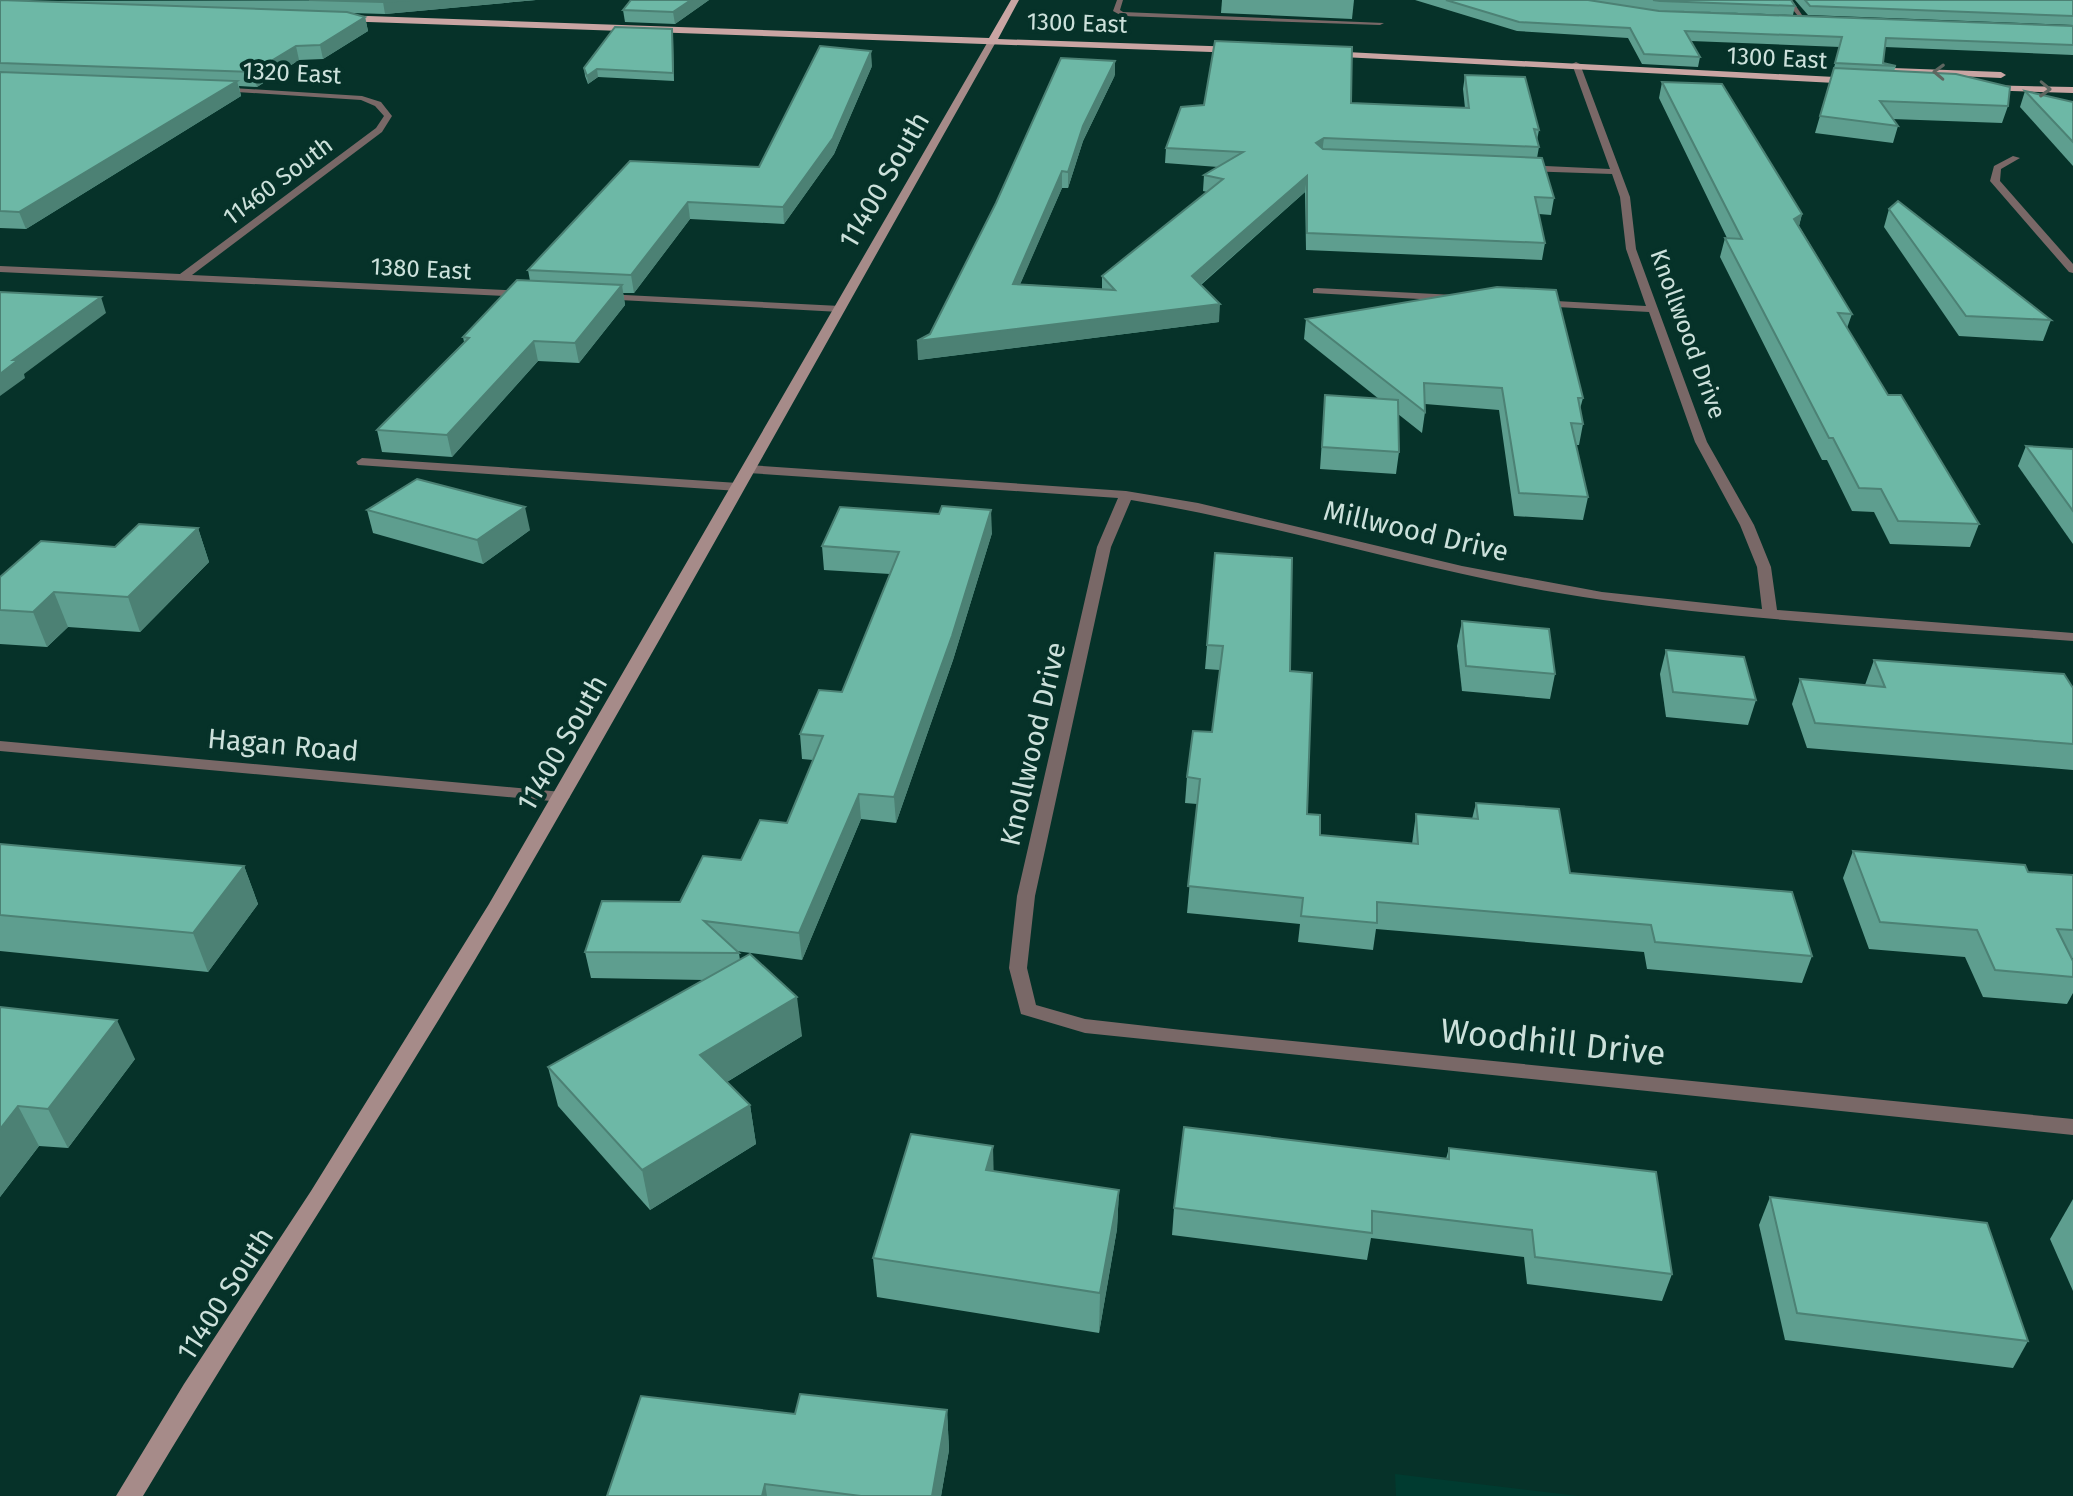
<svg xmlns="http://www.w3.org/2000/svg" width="2073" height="1496" font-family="'Fira Sans',sans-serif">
	<rect width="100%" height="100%" fill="#063229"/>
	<polygon fill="#003b30" points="1395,1474 1579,1496 1396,1496"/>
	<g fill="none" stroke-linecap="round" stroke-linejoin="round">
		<g fill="#796867" fill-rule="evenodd">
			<polygon points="1117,0 1123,0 1120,10 1123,12 1384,23 1380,25 1122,16 1113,11"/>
			<polygon points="362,458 738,483 744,487 738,491 358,465 356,462"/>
		</g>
		<g fill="#796867" fill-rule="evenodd">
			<polygon points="1785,0 1792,0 1806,21 1802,21"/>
			<path d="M 1576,62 L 1580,64 L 1630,197 L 1636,249 L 1707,442 L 1754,525 L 1771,567 L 1777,610 L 2073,633 L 2073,641 C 1917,629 1759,622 1603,600 C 1443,578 1289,526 1131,500 L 1111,547 L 1035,896 L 1027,968 L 1036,1005 L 1085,1019 L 1182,1030 L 2073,1119 L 2073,1135 L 1085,1033 L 1021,1014 L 1009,968 L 1017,896 L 1097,547 L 1118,498 L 748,473 L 742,469 L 748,465 L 1126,491 L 1198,503 L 1462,566 L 1602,592 L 1762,609 L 1757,567 L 1740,525 L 1695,442 L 1649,312 L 1538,306 L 1533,303 L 1538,300 L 1646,306 L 1626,249 L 1620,197 L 1612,174 L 1524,171 L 1520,168 L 1524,165 L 1610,169 L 1572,64 Z"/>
			<polygon points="218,87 362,96 381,102 392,116 382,132 192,275 526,291 531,294 526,297 0,272 0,266 180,274 376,128 384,116 375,106 361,100 221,91"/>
			<polygon points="2013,156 2020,158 2001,169 2000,181 2073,264 2073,273 2069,272 1990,181 1994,166"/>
			<polygon points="1317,288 1455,295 1460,298 1455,301 1313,293 1313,289"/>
			<polygon points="605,294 840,306 845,309 840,312 601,299 601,295"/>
			<polygon points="0,741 562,792 570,797 562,802 0,751"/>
		</g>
		<path fill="#a68b89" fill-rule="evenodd" d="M 990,38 L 997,40 C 834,328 674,618 508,904 C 391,1104 262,1297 143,1496 L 116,1496 L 184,1384 L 311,1191 L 489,904 Z"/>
		<g fill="#c9a5a3" fill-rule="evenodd">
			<polygon points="1011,0 1019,0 998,39 1239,47 1244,50 1239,53 340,21 336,18 340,15 989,38"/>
			<polygon points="1327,51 1854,78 1859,81 1854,84 1324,56"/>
			<polygon points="1866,67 2001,72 2006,75 2001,78 1869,72"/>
			<polygon points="1979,85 2073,87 2073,93 1982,90"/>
		</g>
	</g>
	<g fill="#5e9e8f">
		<polygon points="0,0 25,1 536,0 385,14 351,13 365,17 368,31 323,59 299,60 257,87 239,86 241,96 26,229 0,228"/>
		<polygon points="631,0 709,0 675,24 625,22 623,10"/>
		<polygon points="1222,0 1354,0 1352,19 1221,13"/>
		<polygon points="1415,0 1791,0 1795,6 1793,15 1658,10 2073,26 2073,55 1885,47 1883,63 1896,66 1894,71 2008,106 2002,123 1892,119 1898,126 1893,143 1815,133 1840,47 1691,41 1700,57 1698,67 1642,64 1628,38 1517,31"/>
		<polygon points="1795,0 2073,0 2073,25 1808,15"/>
		<polygon points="673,36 674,81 598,77 588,84 585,76 584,68"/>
		<polygon points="872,66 834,154 784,224 690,219 634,293 623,293 625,305 579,363 538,361 452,457 382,452 377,430 464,342 463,337 530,281 528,270 759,167"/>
		<polygon points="1115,75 1083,141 1068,188 1062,188 1020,284 1102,289 1102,276 1207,192 1203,191 1204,175 1218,167 1165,163 1166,148 1204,105 1351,103 1465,108 1463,89 1465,75 1539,130 1537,140 1539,147 1537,158 1554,198 1551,215 1539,214 1545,243 1542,260 1306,250 1305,192 1201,285 1219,322 918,360 930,334"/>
		<polygon points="1662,82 1802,214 1799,226 1852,314 1847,328 1888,395 1979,524 1970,547 1890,544 1874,512 1852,511 1827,460 1822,460 1720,257 1725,238 1727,238 1659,98"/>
		<polygon points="2025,91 2073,102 2073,166 2020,107"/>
		<polygon points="1889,209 2051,320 2043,341 1959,336 1884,227"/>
		<polygon points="1306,319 1583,398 1580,409 1583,424 1579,445 1576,445 1588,497 1583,520 1514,516 1499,410 1425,404 1425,412 1422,433 1398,414 1399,452 1396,474 1320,469 1325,395 1379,399 1304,339"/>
		<polygon points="2026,446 2073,449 2073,544 2018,466"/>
		<polygon points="367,510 530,530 483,564 373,533"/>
		<polygon points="198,528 209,562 140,632 68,627 47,647 0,644 0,577 115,547"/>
		<polygon points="992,533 953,660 896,823 861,819 802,960 736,951 739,953 740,960 802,1036 727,1082 750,1105 756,1144 650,1210 558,1106 548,1067 704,980 591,978 585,952 680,902 741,860 787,823 813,760 802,759 800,734 842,692 890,574 824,570 822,546"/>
		<polygon points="1215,553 1290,671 1307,814 1320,835 1412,844 1416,814 1472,819 1476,803 1570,873 1812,956 1802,983 1647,969 1644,952 1376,929 1373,950 1298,942 1300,924 1187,913 1197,804 1185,803 1187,777 1212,732 1220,670 1205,669"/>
		<polygon points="1462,621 1555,674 1550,699 1462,691 1457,646"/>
		<polygon points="1666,650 1756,700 1748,725 1666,717 1660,674"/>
		<polygon points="1874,660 2073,688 2073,770 1807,748 1792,704 1800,679 1865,685"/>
		<polygon points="0,844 244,866 258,904 208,972 0,951"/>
		<polygon points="1853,851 2028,872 2073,875 2073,958 2071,958 2073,961 2073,993 2067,1004 1983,997 1965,957 1869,949 1843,878"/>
		<polygon points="0,1007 135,1059 68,1148 39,1146 0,1197"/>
		<polygon points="1449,1148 1672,1274 1662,1301 1527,1284 1524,1257 1371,1238 1367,1260 1172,1235 1174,1208 1446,1159"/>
		<polygon points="1119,1190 1117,1229 1099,1333 877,1297 873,1258"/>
		<polygon points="1770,1197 2028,1341 2013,1368 1785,1340 1759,1225"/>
		<polygon points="2073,1199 2073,1291 2050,1239"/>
		<polygon points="947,1410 949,1450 941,1496 607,1496 795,1414"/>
	</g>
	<g fill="#4c8174">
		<polygon points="410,0 536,0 385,14 383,2"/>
		<polygon points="691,0 709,0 675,24 673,12"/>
		<polygon points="365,17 368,31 323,59 320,45"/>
		<polygon points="296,46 299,60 257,87 253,72"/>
		<polygon points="871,51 872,66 834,154 784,224 783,207"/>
		<polygon points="1115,61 1115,75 1083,141 1068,188 1068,172 1083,126"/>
		<polygon points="597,69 598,77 588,84 587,76"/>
		<polygon points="237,81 241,96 26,229 19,212"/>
		<polygon points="1324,138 1322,153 1316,143"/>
		<polygon points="1062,171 1062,188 1013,301 1013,284"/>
		<polygon points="1307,176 1305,192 1191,293 1192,276"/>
		<polygon points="688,202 690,219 634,293 631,275"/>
		<polygon points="1802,214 1797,233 1794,219"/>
		<polygon points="622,285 625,305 579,363 575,343"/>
		<polygon points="101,297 106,313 24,374 25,378 0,396 0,374 13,360"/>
		<polygon points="1220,304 1219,322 918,360 917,341"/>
		<polygon points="534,341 538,361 452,457 447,435"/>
		<polygon points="525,507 530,530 483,564 477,540"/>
		<polygon points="991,510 992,533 953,660 896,823 894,797"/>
		<polygon points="198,528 209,562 140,632 128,597"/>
		<polygon points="54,592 68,627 47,647 33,612"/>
		<polygon points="859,794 861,819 802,960 799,933"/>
		<polygon points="244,866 258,904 208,972 193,933"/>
		<polygon points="797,997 802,1036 707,1094 700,1055"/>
		<polygon points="117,1020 135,1059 68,1148 48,1109"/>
		<polygon points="750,1105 756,1144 650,1210 642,1170"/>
		<polygon points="18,1106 39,1146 0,1197 0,1129"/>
		<polygon points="993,1146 994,1185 986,1170"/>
		<polygon points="1119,1190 1117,1229 1099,1333 1100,1293"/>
		<polygon points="947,1410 949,1450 941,1496 932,1496"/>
		<polygon points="765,1484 767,1496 762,1496"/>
	</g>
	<g fill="#6db8a6" stroke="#4c8174" stroke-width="2">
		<polygon points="0,0 347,12 365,17 320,45 296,46 253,72 0,63"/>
		<polygon points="309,0 410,0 383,2"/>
		<polygon points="631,0 691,0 673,12 623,10"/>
		<polygon points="1446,0 1588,0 1659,11 2073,26 2073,45 1886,38 1883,63 1896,66 1835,63 1842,37 1685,31 1700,57 1644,54 1630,28 1519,22"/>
		<polygon points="1653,0 1791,0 1795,6 1660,1"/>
		<polygon points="1805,0 2073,0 2073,16 1810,6"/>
		<polygon points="615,27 672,29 673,73 597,69 587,76 584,68"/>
		<polygon points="1215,41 1352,47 1351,103 1469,108 1465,75 1525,77 1539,130 1534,129 1539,147 1324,138 1316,143 1323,149 1542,158 1554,198 1535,197 1545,243 1307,233 1307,176 1192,276 1220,304 917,341 930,334 996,203 1061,58 1115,61 1083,126 1068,172 1062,171 1013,284 1115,290 1102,276 1223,179 1204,175 1243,152 1166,148 1181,107 1204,105"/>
		<polygon points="820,46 871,51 833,138 783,207 688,202 631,275 528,270 630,161 759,167"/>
		<polygon points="1834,68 1956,74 2010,87 2008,106 1880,101 1898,126 1820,116"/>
		<polygon points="0,72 237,81 19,212 0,211"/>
		<polygon points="1662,82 1722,84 1802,214 1794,219 1852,314 1838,313 1888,395 1901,395 1979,524 1898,521 1881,489 1859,488 1833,438 1829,438 1725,238 1742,239"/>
		<polygon points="2025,91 2073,102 2073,142"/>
		<polygon points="1898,201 2051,320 1966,316 1889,209"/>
		<polygon points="517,280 622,285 575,343 534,341 447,435 377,430 469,338 463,337"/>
		<polygon points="1497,287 1556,290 1583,398 1578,398 1583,424 1571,423 1588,497 1519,493 1502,388 1424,383 1425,412 1306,319"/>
		<polygon points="0,292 101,297 13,360 18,360 0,374"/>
		<polygon points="1325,395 1398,400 1399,452 1322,447"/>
		<polygon points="2026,446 2073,449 2073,511"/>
		<polygon points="417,479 525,507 477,540 367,510"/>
		<polygon points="942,506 991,510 952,636 894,797 859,794 799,933 704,921 739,953 585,952 602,901 680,902 703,856 741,860 760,820 787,823 823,736 800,734 819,690 842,692 899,552 822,546 840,507 939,514"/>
		<polygon points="139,524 198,528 128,597 54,592 33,612 0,610 0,577 41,541 115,547"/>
		<polygon points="1215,553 1292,558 1290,671 1312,673 1307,814 1320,815 1320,835 1418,844 1416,814 1478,819 1476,803 1559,809 1570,873 1792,892 1812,956 1655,942 1651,925 1377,902 1377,923 1301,916 1303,898 1188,886 1200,779 1187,777 1193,731 1212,732 1223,646 1207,645"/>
		<polygon points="1462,621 1549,629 1555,674 1466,666"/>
		<polygon points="1666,650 1744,657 1756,700 1673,692"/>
		<polygon points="1874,660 2064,674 2073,688 2073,744 1815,723 1800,679 1885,687"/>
		<polygon points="0,844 244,866 193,933 0,915"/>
		<polygon points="1853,851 2025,865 2028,872 2073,875 2073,930 2057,929 2073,961 2073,977 1995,970 1977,930 1880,922"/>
		<polygon points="750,954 797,997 700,1055 750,1105 642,1170 548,1067"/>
		<polygon points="0,1007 117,1020 48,1109 18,1106 0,1129"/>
		<polygon points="1184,1127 1449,1159 1449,1148 1656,1172 1672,1274 1535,1257 1532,1230 1372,1211 1372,1233 1174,1208"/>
		<polygon points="911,1134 993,1146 986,1170 1119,1190 1100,1293 873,1258"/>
		<polygon points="1770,1197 1987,1223 2028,1341 1797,1313"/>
		<polygon points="800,1394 947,1410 932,1496 861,1496 765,1484 762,1496 607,1496 641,1396 795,1414"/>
	</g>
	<defs><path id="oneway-chevron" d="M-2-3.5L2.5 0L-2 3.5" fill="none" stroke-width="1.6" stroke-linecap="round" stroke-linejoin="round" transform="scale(2)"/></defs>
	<g stroke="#5e6660">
		<use href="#oneway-chevron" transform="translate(1939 72) rotate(-178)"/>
		<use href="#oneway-chevron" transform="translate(2045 89) rotate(2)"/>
	</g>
	<g text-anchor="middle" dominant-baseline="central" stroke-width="8" stroke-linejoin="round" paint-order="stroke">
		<g font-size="24" fill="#cce1db" stroke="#063229">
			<text transform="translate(1077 23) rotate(2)">1300 East</text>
			<text transform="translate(1777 58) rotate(3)">1300 East</text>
			<text transform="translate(292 73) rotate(3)">1320 East</text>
			<text transform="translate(278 181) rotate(-37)">11460 South</text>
			<text transform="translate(421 269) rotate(3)">1380 East</text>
			<text transform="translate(1688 334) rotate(70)">Knollwood Drive</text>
		</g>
		<g font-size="28" fill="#cce1db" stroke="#063229">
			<text transform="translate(884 180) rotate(-60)">11400 South</text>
			<text transform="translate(1416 531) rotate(13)">Millwood Drive</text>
			<text transform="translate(562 743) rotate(-60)">11400 South</text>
			<text transform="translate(1033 744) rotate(-77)">Knollwood Drive</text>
			<text transform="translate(283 745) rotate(5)">Hagan Road</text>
			<text transform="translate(225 1294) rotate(-57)">11400 South</text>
		</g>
		<g font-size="34" fill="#cce1db" stroke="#063229">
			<text transform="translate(1553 1042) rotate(6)">Woodhill Drive</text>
		</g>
	</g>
</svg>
